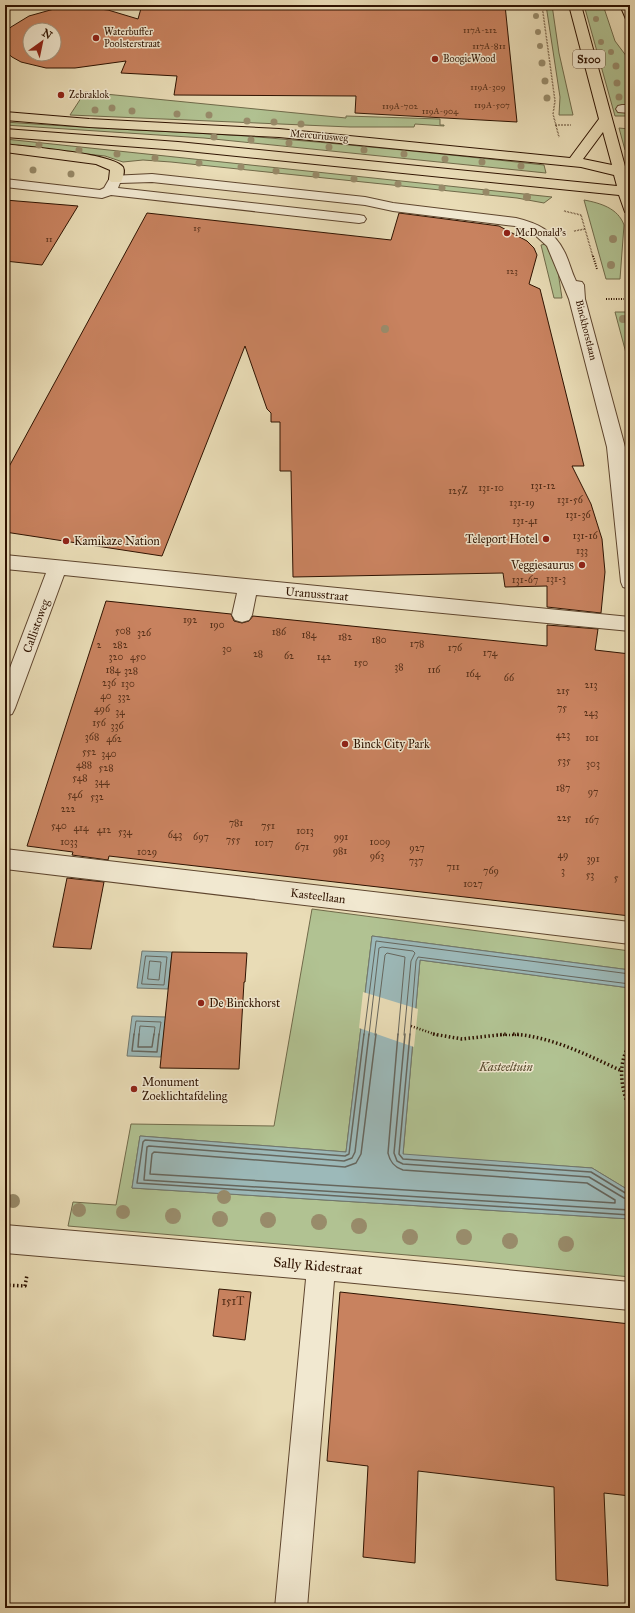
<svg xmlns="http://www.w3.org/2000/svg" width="635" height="1613" font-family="'IM FELL Great Primer',serif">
	<rect width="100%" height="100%" fill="#e9dcb6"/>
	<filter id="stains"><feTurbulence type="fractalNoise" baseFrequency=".005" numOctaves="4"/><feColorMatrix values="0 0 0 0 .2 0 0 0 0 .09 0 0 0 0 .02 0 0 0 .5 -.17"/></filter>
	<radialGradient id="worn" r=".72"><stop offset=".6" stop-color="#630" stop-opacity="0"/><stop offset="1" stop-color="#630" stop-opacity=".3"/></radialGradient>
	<g fill="#b1c292" stroke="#706a4a">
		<polygon points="546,5 552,5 559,53 573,115 559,115 560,97"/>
		<polygon points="584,5 603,5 615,41 630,61 630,111 626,112 627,116 615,116"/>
		<polygon points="85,92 346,118 346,116 440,119 440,125 444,125 444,126 415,124 414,127 350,127 70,115"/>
		<path d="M 5,122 C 85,128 166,131 246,136 C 346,144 445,154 544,165 L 546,173 L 204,138 L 5,125 Z"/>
		<polygon points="619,128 629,129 630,150 625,150"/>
		<polygon points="5,139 552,197 544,203 517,198 171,162 143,160 123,162 105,156 5,145"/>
		<path d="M 584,200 C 600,203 618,208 624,225 L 620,279 L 606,279 Z"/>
		<polygon points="546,244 558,272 562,298 554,298 541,245"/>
		<polygon points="615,312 628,312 630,318 630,368"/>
		<polygon points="312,909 630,951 630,970 372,936 346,1152 140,1136 132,1188 630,1219 630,1277 466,1260 68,1226 73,1202 116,1205 131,1124 274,1126"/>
		<polygon points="420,960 630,988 630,1191 592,1168 403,1155"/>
	</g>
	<g fill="#9cb9b9" stroke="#70776f">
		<polygon points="372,936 630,970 630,988 420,960 403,1154 592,1168 630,1191 630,1219 132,1188 140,1136 346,1152"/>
		<polygon points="142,951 172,952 168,989 137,988"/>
		<polygon points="132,1016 166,1017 161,1057 127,1056"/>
	</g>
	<polygon fill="#e9dcb6" points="363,992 418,1009 414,1047 359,1028"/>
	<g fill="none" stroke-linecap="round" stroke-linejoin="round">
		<g stroke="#66665d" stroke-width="1">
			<polygon points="146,956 167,957 164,985 142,984"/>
			<polygon points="150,961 161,962 159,980 148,979"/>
			<polyline points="134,1035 136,1021 161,1022 159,1035"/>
			<polyline points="139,1035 140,1026 155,1027 154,1035"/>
			<polyline points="364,1035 376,941 630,974"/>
			<polyline points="369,1035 379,948 382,947 413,951 415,953 411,961 404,1035"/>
			<polyline points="375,1035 385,955 387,953 405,957 398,1035"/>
			<polyline points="410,1035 416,961 418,957 630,984"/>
		</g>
		<g stroke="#66665d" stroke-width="1.5">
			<polyline points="134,1034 132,1051 157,1052 159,1034"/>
			<polyline points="139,1034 138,1047 152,1047 154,1034"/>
			<polyline points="364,1034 349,1154 345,1156 145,1140 143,1142 137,1183 630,1215"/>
			<polyline points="369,1034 355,1152 352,1158 344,1161 149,1146 147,1147 144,1180 630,1210"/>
			<path d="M 376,1034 L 361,1154 L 356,1163 L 345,1167 L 154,1152 L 152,1154 L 150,1174 L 615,1203 L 615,1200 L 587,1183 L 403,1170 C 394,1167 390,1162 388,1153 L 398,1034"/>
			<polyline points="405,1034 394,1153 397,1161 403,1164 589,1177 624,1198 630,1199"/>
			<polyline points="410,1034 399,1154 403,1159 591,1172 627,1194 630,1194"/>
		</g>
	</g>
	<g fill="#c8825f" stroke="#2f1301" fill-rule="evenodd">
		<path d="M 142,5 L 505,5 L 517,122 L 355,113 L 356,96 L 174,95 L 177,76 L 121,73 L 126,61 L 75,68 L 46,68 L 21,62 L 12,57 L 5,51 L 5,33 L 11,27 L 29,16 L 54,9 L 82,7 L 108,10 L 138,19 ZM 30,30 L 54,30 L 54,54 L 30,54 Z"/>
		<polygon points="5,200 78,206 42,265 5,261"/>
		<polygon points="147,213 391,240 399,213 499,226 527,241 534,248 537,255 529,284 540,289 584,466 572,466 591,504 602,539 605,572 601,613 547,607 547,586 505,587 503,573 293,577 291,471 280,471 280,422 271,422 271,413 267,409 245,346 162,556 5,532 5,474"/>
		<polygon points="106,601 231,614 234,621 242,623 249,621 253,616 547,646 547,625 598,629 595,650 630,654 630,916 109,856 108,860 72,855 73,852 27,846"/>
		<polygon points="67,878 104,882 91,949 53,947"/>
		<polygon points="172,952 247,953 245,982 244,982 239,1069 160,1068"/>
		<polygon points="219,1289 251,1292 245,1340 213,1336"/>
		<polygon points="340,1292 630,1324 630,1496 604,1493 608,1586 556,1580 554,1487 418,1471 415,1563 363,1557 368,1466 327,1461"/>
	</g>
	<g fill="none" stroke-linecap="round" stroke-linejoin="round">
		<g stroke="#5e452e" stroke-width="2">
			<g id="minor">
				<polygon points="622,105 630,105 630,113 618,112 616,109 618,106"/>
				<path d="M 152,174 L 365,197 L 393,203 L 516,218 C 537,223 554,231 564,251 C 569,260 571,271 576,281 L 582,282 L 584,285 L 585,299 L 625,447 L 630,496 L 630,589 L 623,587 L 621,582 L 607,447 L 569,299 L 547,246 L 535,235 L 515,226 L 393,211 L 365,205 L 152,182 L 120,183 L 118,188 L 359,215 L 364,216 L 366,219 L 364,222 L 359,223 L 111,195 L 102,198 L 5,187 L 5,179 L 100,190 L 104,188 L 111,176 Z"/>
				<polygon points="5,555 630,617 630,631 256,595 252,615 249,620 242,622 235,620 232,615 237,593 64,575 15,708 12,714 5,716 5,681 46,573 5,569"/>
				<polygon points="5,849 630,922 630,944 5,869"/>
				<polygon points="5,1225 321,1252 630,1282 630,1310 334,1281 307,1608 275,1608 306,1279 5,1253"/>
			</g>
		</g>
		<g stroke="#2f1301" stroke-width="2">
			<g id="major">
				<path d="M 569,5 L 581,5 L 626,170 L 630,171 L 630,213 L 625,212 L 619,195 L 178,150 L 5,137 L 5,129 L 178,142 L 617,186 L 614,175 L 581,167 L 279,137 L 89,127 L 5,120 L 5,112 L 89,119 L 279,129 L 570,158 L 599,119 ZM 603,132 L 612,165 L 583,159 Z"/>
				<polygon points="620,5 630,5 630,20 626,19"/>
				<path d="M 5,144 C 25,147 113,153 123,167 C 125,171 123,178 121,182 L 111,182 L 109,179 L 110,170 L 96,164 L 5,152 Z"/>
			</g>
		</g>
		<g stroke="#2f1301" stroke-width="1.5" stroke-dasharray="0.5 1" stroke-linecap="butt">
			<polyline points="542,5 555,101 553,114 559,137"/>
			<polyline points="555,125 571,125"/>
			<polyline points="564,211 581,215"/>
			<polyline points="581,215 593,257"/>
			<polyline points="574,231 585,229"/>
		</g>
		<g stroke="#2f1301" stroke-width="2" stroke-dasharray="1 1.5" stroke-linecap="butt">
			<polyline points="593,256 597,269"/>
			<polyline points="606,299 624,299"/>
		</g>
		<g stroke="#2f1301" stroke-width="2.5" stroke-dasharray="1 2" stroke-linecap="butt">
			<polyline points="411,1026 437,1035"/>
			<polyline points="497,1035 524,1035"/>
		</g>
		<g stroke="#2f1301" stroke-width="3.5" stroke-dasharray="1.5 2.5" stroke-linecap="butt">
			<polyline points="433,1034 462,1039 507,1034"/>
			<path d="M 513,1034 C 553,1037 587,1055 622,1071"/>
			<path d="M 630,1044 C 616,1066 622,1089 630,1112"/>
			<polyline points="5,1285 25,1286 27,1275"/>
		</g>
		<use href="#minor" fill="#f1e8d0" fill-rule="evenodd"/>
		<use href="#major" fill="#e9dcb6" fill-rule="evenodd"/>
	</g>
	<g fill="#988b6a">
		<circle cx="536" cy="16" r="3"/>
		<circle cx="596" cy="19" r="3"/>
		<circle cx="538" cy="32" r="3"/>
		<circle cx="601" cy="42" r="3"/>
		<circle cx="540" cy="46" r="3"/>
		<circle cx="611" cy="52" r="3"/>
		<circle cx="542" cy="63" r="3.5"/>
		<circle cx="616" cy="66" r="3.5"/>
		<circle cx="545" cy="81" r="3.5"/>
		<circle cx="617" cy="83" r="3.5"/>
		<circle cx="619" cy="97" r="3.5"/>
		<circle cx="547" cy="98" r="3.5"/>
		<circle cx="112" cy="108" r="3.5"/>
		<circle cx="95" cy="110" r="3.5"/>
		<circle cx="132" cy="111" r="3.5"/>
		<circle cx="177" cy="114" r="3.5"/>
		<circle cx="209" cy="115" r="3.5"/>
		<circle cx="247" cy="121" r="3.5"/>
		<circle cx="274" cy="122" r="3.5"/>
		<circle cx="301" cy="124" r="3.5"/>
		<circle cx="214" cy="137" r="3.5"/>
		<circle cx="251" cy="140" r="3.5"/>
		<circle cx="289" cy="143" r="3.5"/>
		<circle cx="39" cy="145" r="3.5"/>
		<circle cx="329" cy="147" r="3.5"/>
		<circle cx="79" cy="150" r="3.5"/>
		<circle cx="364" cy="150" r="3.5"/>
		<circle cx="117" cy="154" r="3.5"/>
		<circle cx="404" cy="154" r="3.5"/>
		<circle cx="155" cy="158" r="3.5"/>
		<circle cx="445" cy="159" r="3.5"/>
		<circle cx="482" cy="162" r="3.5"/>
		<circle cx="199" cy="163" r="3.5"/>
		<circle cx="521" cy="166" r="3.5"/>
		<circle cx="241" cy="167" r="3.5"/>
		<circle cx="33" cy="170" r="3.5"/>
		<circle cx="276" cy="171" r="3.5"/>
		<circle cx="71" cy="174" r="3.5"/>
		<circle cx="316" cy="175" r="3.5"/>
		<circle cx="354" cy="179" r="3.5"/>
		<circle cx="398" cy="184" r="3.5"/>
		<circle cx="442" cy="188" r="3.5"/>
		<circle cx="486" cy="192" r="3.5"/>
		<circle cx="527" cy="197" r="4"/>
		<circle cx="613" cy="239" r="4"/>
		<circle cx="611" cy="265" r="4"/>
		<circle cx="623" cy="319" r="4"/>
		<circle cx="385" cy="329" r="4"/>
		<circle cx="224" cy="1197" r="7"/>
		<circle cx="13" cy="1201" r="7"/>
		<circle cx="79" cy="1210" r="7"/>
		<circle cx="123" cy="1212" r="7"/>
		<circle cx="173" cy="1216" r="8"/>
		<circle cx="220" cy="1219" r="8"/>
		<circle cx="268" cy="1220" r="8"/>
		<circle cx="319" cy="1222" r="8"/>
		<circle cx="359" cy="1226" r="8"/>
		<circle cx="410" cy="1237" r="8"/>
		<circle cx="464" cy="1237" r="8"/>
		<circle cx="510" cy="1241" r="8"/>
		<circle cx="566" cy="1244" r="8"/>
	</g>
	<g fill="#8f2418" stroke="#f1e8d0" stroke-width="1.5">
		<circle cx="96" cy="38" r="4"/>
		<circle cx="435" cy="59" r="4"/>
		<circle cx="61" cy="95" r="4"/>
		<circle cx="507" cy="233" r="4"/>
		<circle cx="546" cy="539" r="4"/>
		<circle cx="66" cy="541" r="4"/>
		<circle cx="582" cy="565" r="4"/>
		<circle cx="345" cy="744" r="4"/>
		<circle cx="201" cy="1003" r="4"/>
		<circle cx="134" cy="1089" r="4"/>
	</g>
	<g text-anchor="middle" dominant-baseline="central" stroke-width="3" stroke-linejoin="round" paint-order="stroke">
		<g font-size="9" fill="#552f18">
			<text x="480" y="29">117A-212</text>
			<text x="489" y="45">117A-811</text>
			<text x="488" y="86">119A-309</text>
			<text x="492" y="104">119A-507</text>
			<text x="400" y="105">119A-702</text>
			<text x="440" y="110">119A-904</text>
			<text x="197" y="227">15</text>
			<text x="49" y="238">11</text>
			<text x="512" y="270">123</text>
		</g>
		<g font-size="10" fill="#2f1301" stroke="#f1e8d0" text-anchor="start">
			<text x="104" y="32">Waterbuffer<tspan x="104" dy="12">Poolsterstraat</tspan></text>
			<text x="443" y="59">BoogieWood</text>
			<text x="69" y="95">Zebraklok</text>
			<text x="515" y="233">McDonald's</text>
		</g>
		<g font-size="10" fill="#2f1301" stroke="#f1e8d0">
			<text transform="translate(319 136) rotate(5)">Mercuriusweg</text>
			<text transform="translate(586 330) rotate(76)">Binckhorstlaan</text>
		</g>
		<g font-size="10" fill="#552f18">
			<text x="543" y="486">131-12</text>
			<text x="491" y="488">131-10</text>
			<text x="458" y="491">125Z</text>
			<text x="570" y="500">131-56</text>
			<text x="522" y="503">131-19</text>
			<text x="578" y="515">131-36</text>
			<text x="525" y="521">131-41</text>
			<text x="585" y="536">131-16</text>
			<text x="582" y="551">133</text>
			<text x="556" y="579">131-3</text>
			<text x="525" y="580">131-67</text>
			<text x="190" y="620">192</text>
			<text x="217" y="625">190</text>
			<text x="123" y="631">508</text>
			<text x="279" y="632">186</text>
			<text x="144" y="633">326</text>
			<text x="309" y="635">184</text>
			<text x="345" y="637">182</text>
			<text x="379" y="640">180</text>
			<text x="417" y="644">178</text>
			<text x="99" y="645">2</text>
			<text x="120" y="645">282</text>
			<text x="455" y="648">176</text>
			<text x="227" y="649">30</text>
			<text x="490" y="653">174</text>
			<text x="258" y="654">28</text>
			<text x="289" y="656">62</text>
			<text x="116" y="657">320</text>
			<text x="138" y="657">450</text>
			<text x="324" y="657">142</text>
			<text x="361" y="663">150</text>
			<text x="399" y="667">38</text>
			<text x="113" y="670">184</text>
			<text x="434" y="670">116</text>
			<text x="131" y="671">328</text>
			<text x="473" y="674">164</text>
			<text x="509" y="678">66</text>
			<text x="109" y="683">236</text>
			<text x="128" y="684">130</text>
			<text x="591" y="685">213</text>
			<text x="563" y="691">215</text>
			<text x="106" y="696">40</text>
			<text x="124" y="697">332</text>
			<text x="562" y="708">75</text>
			<text x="102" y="709">496</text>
			<text x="120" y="712">34</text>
			<text x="591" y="713">243</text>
			<text x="99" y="723">156</text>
			<text x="117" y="726">336</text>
			<text x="563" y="735">423</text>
			<text x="92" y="737">368</text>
			<text x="592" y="738">101</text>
			<text x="114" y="739">462</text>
			<text x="89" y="752">552</text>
			<text x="109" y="754">340</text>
			<text x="564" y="761">535</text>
			<text x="593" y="764">303</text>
			<text x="84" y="765">488</text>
			<text x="106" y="768">528</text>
			<text x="80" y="778">548</text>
			<text x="102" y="782">344</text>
			<text x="563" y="788">187</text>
			<text x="593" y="792">97</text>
			<text x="75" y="795">546</text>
			<text x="97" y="797">532</text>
			<text x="68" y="809">222</text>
			<text x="564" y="818">225</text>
			<text x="592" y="820">167</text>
			<text x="236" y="823">781</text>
			<text x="59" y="826">540</text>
			<text x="268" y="826">751</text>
			<text x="81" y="828">414</text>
			<text x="104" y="830">412</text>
			<text x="305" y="831">1013</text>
			<text x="125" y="832">534</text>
			<text x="175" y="835">643</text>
			<text x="201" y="837">697</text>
			<text x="341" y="837">991</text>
			<text x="233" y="840">755</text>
			<text x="69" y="842">1033</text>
			<text x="380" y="842">1009</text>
			<text x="264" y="843">1017</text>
			<text x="302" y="847">671</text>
			<text x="417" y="848">927</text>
			<text x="340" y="851">981</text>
			<text x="147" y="852">1029</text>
			<text x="563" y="855">49</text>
			<text x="377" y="856">963</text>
			<text x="593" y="859">391</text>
			<text x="416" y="861">737</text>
			<text x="453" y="867">711</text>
			<text x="491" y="871">769</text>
			<text x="563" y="871">3</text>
			<text x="590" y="875">53</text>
			<text x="616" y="878">5</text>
			<text x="473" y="884">1027</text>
		</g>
		<rect fill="#f1e8d0" stroke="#69533f" stroke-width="1" x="573" y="50" width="32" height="18" rx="3"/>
		<g font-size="11" font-weight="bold" fill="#2f1301">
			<text x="589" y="59">S100</text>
		</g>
		<g font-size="12" fill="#2f1301" stroke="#f1e8d0" text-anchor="start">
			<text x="538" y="539" text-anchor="end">Teleport Hotel</text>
			<text x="74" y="541">Kamikaze Nation</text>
			<text x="574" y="565" text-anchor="end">Veggiesaurus</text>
			<text x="353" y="744">Binck City Park</text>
			<text x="209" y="1003">De Binckhorst</text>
			<text x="142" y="1082">Monument<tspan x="142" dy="14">Zoeklichtafdeling</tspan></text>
		</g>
		<g font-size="12" fill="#2f1301" stroke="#f1e8d0">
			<text transform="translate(317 594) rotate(5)">Uranusstraat</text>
			<text transform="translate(36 626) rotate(-70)">Callistoweg</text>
			<text transform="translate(318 896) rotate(7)">Kasteellaan</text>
		</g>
		<g font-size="12" font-style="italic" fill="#56482c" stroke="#f1e8d0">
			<text x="506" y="1067">Kasteeltuin</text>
		</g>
		<g font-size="12" fill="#552f18">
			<text x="233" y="1301">151T</text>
		</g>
		<g font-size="14" fill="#2f1301" stroke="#f1e8d0">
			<text transform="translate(318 1266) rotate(5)">Sally Ridestraat</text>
		</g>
	</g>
	<rect width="635" height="1613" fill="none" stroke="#e9dcb6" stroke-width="20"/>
	<rect x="6" y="6" width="623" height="1601" fill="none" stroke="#2f1301" stroke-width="2"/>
	<rect x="10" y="10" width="615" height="1593" fill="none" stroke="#2f1301"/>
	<g transform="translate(42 42) rotate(33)"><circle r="19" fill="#f1e8d0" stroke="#a3937d"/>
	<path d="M0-3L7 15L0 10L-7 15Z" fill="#8f2418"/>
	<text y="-6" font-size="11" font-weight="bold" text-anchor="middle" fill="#2f1301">N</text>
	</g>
	<rect width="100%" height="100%" filter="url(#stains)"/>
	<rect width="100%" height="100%" fill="url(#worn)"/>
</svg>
